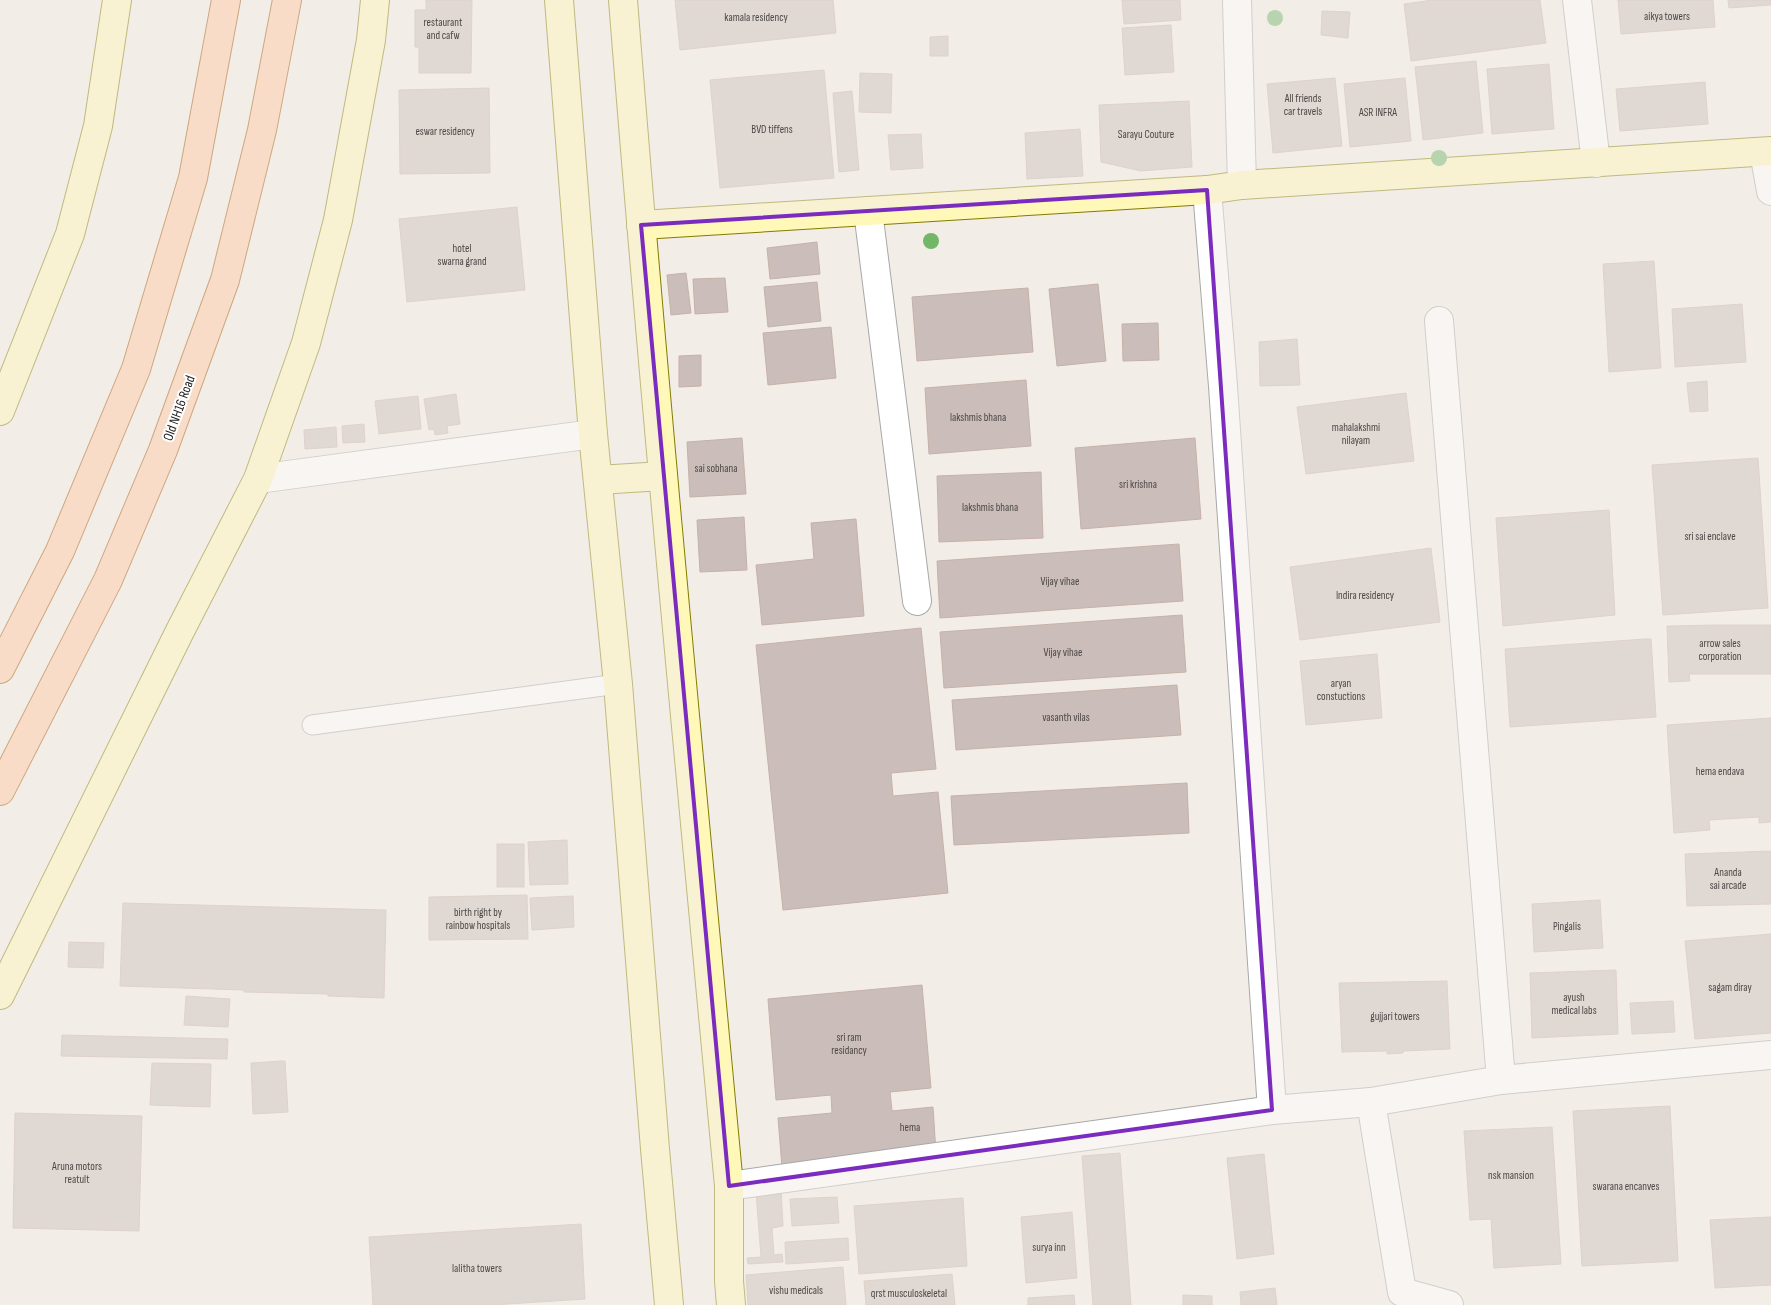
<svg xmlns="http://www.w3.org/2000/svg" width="1771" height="1305" font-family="'Sofia Sans Condensed',sans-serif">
	<rect width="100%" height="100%" fill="#f3ede7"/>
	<g fill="#cbbeba" stroke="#c6b1a8">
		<polygon points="426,0 472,0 471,73 419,73 419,47 415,47 415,10 426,10"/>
		<polygon points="675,0 833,0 836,33 680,50"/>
		<polygon points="1122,0 1180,0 1181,20 1124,24"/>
		<polygon points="1433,0 1540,0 1546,43 1411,61 1404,4"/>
		<polygon points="1618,0 1713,0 1715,27 1621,34"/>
		<polygon points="1728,0 1771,0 1771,5 1729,8"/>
		<polygon points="1322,11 1350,12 1348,38 1321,35"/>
		<polygon points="1171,25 1174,72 1125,75 1122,28"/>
		<polygon points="948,36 948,56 930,56 930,37"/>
		<polygon points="1476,61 1483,133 1423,140 1415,67"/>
		<polygon points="1549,64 1554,129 1492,134 1487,69"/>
		<polygon points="824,70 834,178 720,188 710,80"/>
		<polygon points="860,73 892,74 891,113 859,112"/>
		<polygon points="1335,78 1342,146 1273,153 1267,84"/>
		<polygon points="1405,78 1411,141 1350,147 1344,84"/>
		<polygon points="1705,82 1708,124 1620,131 1616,89"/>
		<polygon points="489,88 490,173 400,174 399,90"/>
		<polygon points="852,91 859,170 839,172 833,93"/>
		<polygon points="1189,101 1192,167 1141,171 1101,162 1099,105"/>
		<polygon points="1080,129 1083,176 1027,179 1025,133"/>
		<polygon points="921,134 923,168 891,170 888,135"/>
		<polygon points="517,207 525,290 407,302 399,219"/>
		<polygon points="817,242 820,274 770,279 767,248"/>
		<polygon points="1654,261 1661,368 1609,372 1603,264"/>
		<polygon points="686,273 691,313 671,315 667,275"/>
		<polygon points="725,278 728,312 695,314 693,279"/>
		<polygon points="817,282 821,321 768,327 764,287"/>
		<polygon points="1098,284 1106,361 1057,366 1049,289"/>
		<polygon points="1028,288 1033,352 917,361 912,297"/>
		<polygon points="1742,304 1746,362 1675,367 1672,309"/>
		<polygon points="1158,323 1159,360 1123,361 1122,324"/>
		<polygon points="831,327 836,378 768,385 763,333"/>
		<polygon points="1297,339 1300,385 1260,386 1259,342"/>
		<polygon points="701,355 701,386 679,387 679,356"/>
		<polygon points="1026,380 1031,446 929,454 925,388"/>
		<polygon points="1707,381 1708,411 1690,412 1687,383"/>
		<polygon points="1406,393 1414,461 1306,474 1297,407"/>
		<polygon points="456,394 460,424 447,426 448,433 435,435 434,429 429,430 424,399"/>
		<polygon points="418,396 421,429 379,434 375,401"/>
		<polygon points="364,424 365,442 343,443 342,426"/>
		<polygon points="336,427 337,447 305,449 304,430"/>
		<polygon points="742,438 746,494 690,497 687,442"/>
		<polygon points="1195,438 1201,519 1081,529 1075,448"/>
		<polygon points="1758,458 1768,608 1663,615 1652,465"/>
		<polygon points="1041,472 1043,538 939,542 937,476"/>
		<polygon points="1609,510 1615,615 1503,626 1496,518"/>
		<polygon points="744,517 747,570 700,572 697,520"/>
		<polygon points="856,519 864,616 762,625 756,565 814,559 811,523"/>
		<polygon points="1179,544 1183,601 940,618 937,561"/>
		<polygon points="1431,548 1440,622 1300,640 1290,567"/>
		<polygon points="1182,615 1186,672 944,688 940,632"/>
		<polygon points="1717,625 1771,625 1771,674 1689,674 1690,681 1669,682 1667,626"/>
		<polygon points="921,628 936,769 891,773 893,796 938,792 948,893 783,910 756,645"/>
		<polygon points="1645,639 1651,639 1656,717 1510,727 1505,649"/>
		<polygon points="1377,654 1382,718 1306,725 1300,661"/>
		<polygon points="1177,685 1181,735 956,750 952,700"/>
		<polygon points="1771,718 1771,822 1759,823 1759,817 1709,820 1710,830 1674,833 1667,725"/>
		<polygon points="1187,783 1189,833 954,845 951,796"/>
		<polygon points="567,840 568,884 530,885 528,842"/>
		<rect x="497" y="844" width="27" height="43"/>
		<polygon points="1771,851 1771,904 1687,906 1685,854"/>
		<polygon points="527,895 528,939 429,940 429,897"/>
		<polygon points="573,896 574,927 532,930 530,898"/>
		<polygon points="1600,900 1603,948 1534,952 1532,904"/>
		<polygon points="123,903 386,910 384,998 328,996 328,994 244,992 244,990 120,986"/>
		<polygon points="1771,934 1771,1033 1695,1039 1685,941"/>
		<polygon points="69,942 104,943 103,968 68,967"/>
		<polygon points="1616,970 1618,1034 1532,1038 1530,973"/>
		<polygon points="1447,981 1450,1049 1403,1051 1403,1053 1387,1054 1387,1051 1342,1052 1339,983"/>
		<polygon points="922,985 931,1088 890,1092 892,1111 933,1107 936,1153 782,1167 778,1118 832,1113 831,1095 776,1100 768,999"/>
		<polygon points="186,996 230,999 228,1027 184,1025"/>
		<polygon points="1673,1001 1675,1032 1632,1034 1630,1003"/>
		<polygon points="62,1035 228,1039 227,1059 61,1056"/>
		<polygon points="281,1061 285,1061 288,1112 253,1114 251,1063"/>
		<polygon points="152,1063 211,1064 210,1107 150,1105"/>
		<polygon points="1670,1106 1678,1261 1582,1266 1573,1111"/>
		<polygon points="15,1113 142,1116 139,1231 13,1228"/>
		<polygon points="1552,1127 1561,1264 1494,1268 1491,1219 1470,1220 1464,1131"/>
		<polygon points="1120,1153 1131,1305 1093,1305 1082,1156"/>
		<polygon points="1264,1154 1274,1254 1237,1259 1227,1158"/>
		<polygon points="781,1190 783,1226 772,1228 774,1255 782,1254 783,1262 748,1264 747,1258 761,1257 756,1192"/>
		<polygon points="837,1197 839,1223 792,1226 790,1199"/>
		<polygon points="963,1198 967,1266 859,1274 854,1206"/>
		<polygon points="1072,1212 1077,1278 1026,1283 1021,1217"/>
		<polygon points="1771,1217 1771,1285 1715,1288 1710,1220"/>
		<polygon points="581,1224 585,1299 492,1305 373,1305 369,1237"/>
		<polygon points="848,1238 849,1260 786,1264 785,1242"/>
		<polygon points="843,1267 846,1305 748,1305 746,1275"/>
		<polygon points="952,1274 955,1305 866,1305 864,1281"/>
		<polygon points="1275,1288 1277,1305 1241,1305 1240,1292"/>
		<polygon points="1074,1295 1075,1305 1028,1305 1028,1298"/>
		<polygon points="1183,1295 1212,1296 1212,1305 1183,1305"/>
	</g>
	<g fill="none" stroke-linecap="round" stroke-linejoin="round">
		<g stroke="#a8a8a8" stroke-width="21">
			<polyline id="lane" points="312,725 618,684"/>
		</g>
		<g stroke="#a8a8a8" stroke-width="30">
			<g id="street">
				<polyline points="1237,0 1242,185"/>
				<polyline points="1577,0 1596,163"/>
				<polyline points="1764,152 1771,191"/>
				<polyline points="1207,190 1223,386 1272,1110"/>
				<polyline points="868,211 917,601"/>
				<polyline points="1439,321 1501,1080"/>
				<polyline points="258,479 593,434"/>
				<polyline points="1371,1102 1402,1292 1449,1305"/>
				<polyline points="729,1186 1272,1110 1371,1102 1501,1080 1771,1055"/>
			</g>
		</g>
		<g stroke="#817c00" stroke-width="30">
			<g id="secondary">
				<polyline points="559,0 593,434 618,684 655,1149 669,1305"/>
				<path d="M 623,0 C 654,396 692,791 729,1186 L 729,1281 L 731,1305"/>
				<polyline points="641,225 1207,190 1242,185 1771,151"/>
				<polyline points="0,411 70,234 98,126 117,0"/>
				<polyline points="598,480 663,476"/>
				<polyline points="0,995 180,631 258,479 306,343 338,220 371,40 375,0"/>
			</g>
		</g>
		<g stroke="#9f5300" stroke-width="30">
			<g id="primary">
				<polyline points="0,669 60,551 136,369 193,178 226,0"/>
				<polyline points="0,791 108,580 163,450 225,280 262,130 287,0"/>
			</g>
		</g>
		<use href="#lane" stroke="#fff" stroke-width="19"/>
		<use href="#street" stroke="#fff" stroke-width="28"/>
		<use href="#secondary" stroke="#fff8b9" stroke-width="28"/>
		<use href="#primary" stroke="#ffc8a0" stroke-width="28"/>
	</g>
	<g fill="#72b668">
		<circle cx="1275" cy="18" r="8"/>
		<circle cx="1439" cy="158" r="8"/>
		<circle cx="931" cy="241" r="8"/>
	</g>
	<path d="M0 0H1771V1305H0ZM 1207,190 L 1272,1110 L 729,1186 L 641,225 Z" fill="#f3ede7" fill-opacity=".55" fill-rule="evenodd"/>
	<path fill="none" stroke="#7b2cbf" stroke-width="4" stroke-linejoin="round" d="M 1207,190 L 1272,1110 L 729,1186 L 641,225 Z"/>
	<g text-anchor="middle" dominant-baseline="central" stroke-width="4" stroke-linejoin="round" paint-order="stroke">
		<g font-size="11" fill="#4c4847">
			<text x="1667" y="16">aikya towers</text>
			<text x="756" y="17">kamala residency</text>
			<text x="443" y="22">restaurant<tspan x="443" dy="13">and cafw</tspan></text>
			<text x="1303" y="98">All friends<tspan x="1303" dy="13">car travels</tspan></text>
			<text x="1378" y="112">ASR INFRA</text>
			<text x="772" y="129">BVD tiffens</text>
			<text x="445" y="131">eswar residency</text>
			<text x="1146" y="134">Sarayu Couture</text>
			<text x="462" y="248">hotel<tspan x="462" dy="13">swarna grand</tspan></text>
			<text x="978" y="417">lakshmis bhana</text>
			<text x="1356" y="427">mahalakshmi<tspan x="1356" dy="13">nilayam</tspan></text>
			<text x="716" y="468">sai sobhana</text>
			<text x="1138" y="484">sri krishna</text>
			<text x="990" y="507">lakshmis bhana</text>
			<text x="1710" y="536">sri sai enclave</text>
			<text x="1060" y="581">Vijay vihae</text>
			<text x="1365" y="595">Indira residency</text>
			<text x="1720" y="643">arrow sales<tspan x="1720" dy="13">corporation</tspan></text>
			<text x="1063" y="652">Vijay vihae</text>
			<text x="1341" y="683">aryan<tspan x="1341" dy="13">constuctions</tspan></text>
			<text x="1066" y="717">vasanth vilas</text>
			<text x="1720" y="771">hema endava</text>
			<text x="1728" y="872">Ananda<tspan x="1728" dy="13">sai arcade</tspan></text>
			<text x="478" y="912">birth right by<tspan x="478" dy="13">rainbow hospitals</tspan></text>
			<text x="1567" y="926">Pingalis</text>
			<text x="1730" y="987">sagam diray</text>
			<text x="1574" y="997">ayush<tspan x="1574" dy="13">medical labs</tspan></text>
			<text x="1395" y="1016">gujjari towers</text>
			<text x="849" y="1037">sri ram<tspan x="849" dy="13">residancy</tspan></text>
			<text x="910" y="1127">hema</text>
			<text x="77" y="1166">Aruna motors<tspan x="77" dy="13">reatult</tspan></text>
			<text x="1511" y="1175">nsk mansion</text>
			<text x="1626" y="1186">swarana encanves</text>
			<text x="1049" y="1247">surya inn</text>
			<text x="477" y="1268">lalitha towers</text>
			<text x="796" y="1290">vishu medicals</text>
			<text x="909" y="1293">qrst musculoskeletal</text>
		</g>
		<g font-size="14" fill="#212121" stroke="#fff">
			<text transform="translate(179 408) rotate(-70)">Old NH16 Road</text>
		</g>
	</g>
</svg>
